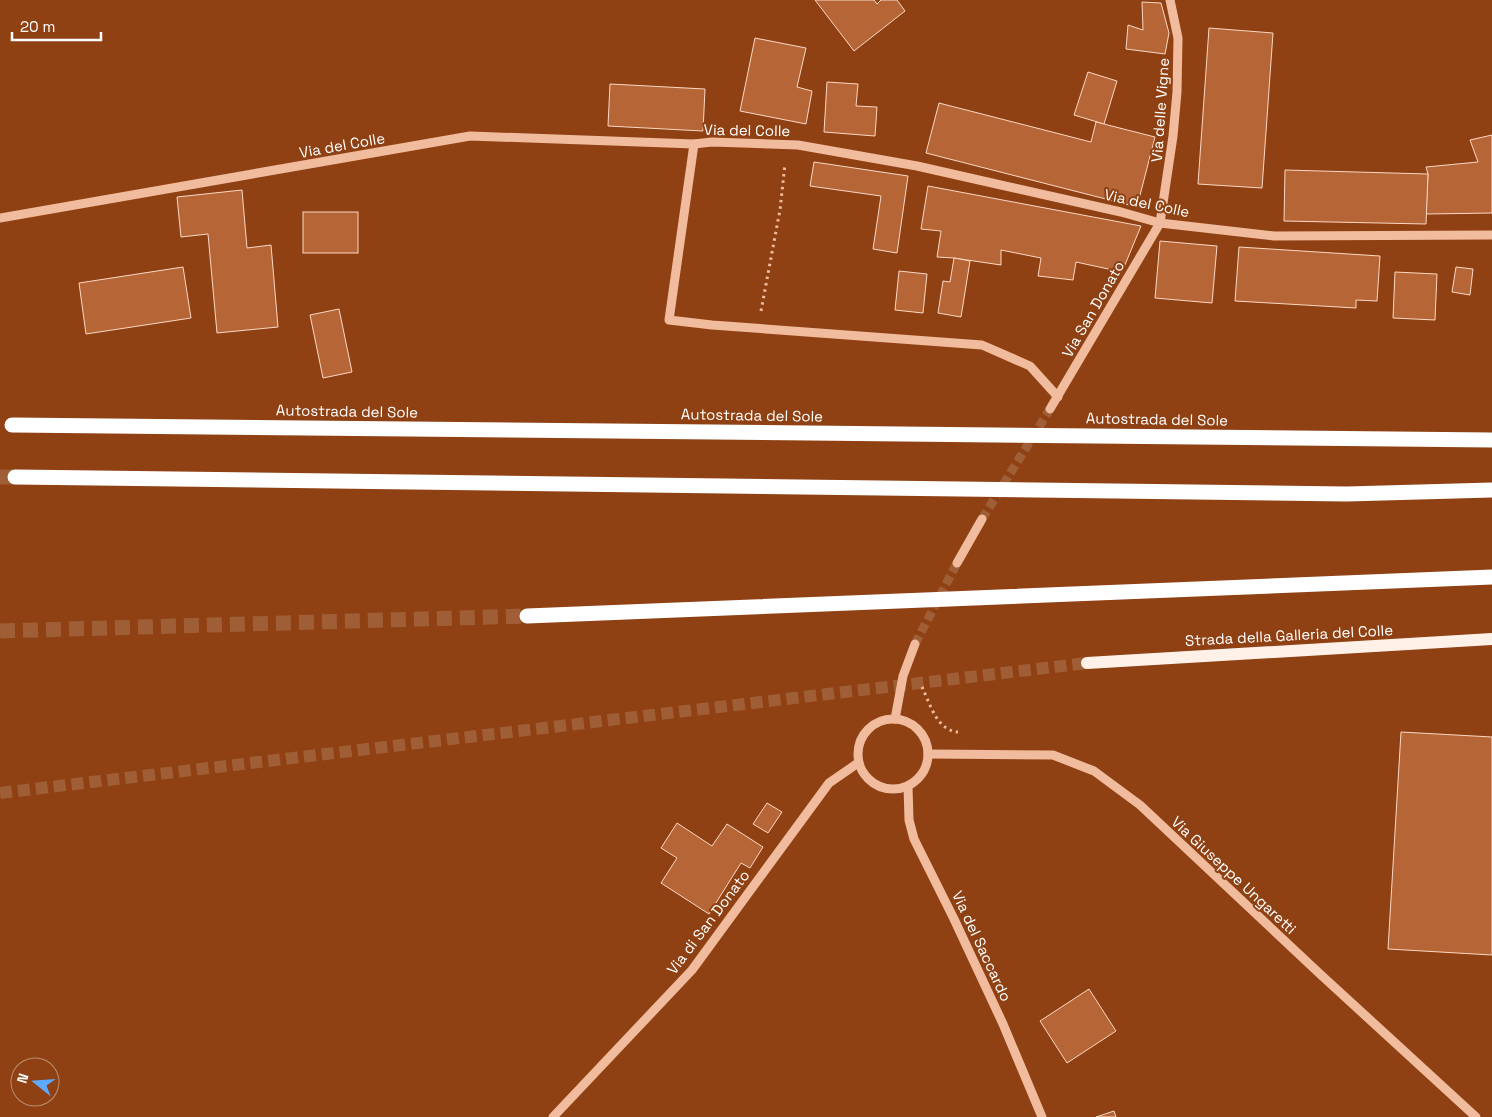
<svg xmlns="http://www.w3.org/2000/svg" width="1492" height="1117" font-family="'Space Grotesk',sans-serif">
	<rect width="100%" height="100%" fill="#8f4113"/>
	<g fill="#b66536" stroke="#fcd8c4">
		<polygon points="815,0 874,0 877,4 881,0 897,0 905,11 854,51"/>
		<polygon points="1142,2 1161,3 1169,33 1165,54 1126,49 1128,25 1143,30"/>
		<polygon points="1209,28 1273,33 1262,188 1198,184"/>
		<polygon points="755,38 806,48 797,87 812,91 806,124 740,111"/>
		<polygon points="1088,72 1117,81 1104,124 1074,115"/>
		<polygon points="827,82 858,84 856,106 877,107 875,136 824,132"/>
		<polygon points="610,84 705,89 703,131 608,126"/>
		<polygon points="939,103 1091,142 1096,122 1155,137 1137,207 926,153"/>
		<polygon points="1492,135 1492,213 1426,214 1428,174 1426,167 1478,162 1470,140"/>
		<polygon points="814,162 908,176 897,253 873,249 881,196 810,186"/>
		<polygon points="1285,170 1428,174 1426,224 1284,221"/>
		<polygon points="928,186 1141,226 1122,272 1076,262 1073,280 1038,276 1041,258 1001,250 1001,265 954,258 937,257 941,231 921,229"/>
		<polygon points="242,190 247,248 271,245 278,327 217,333 208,234 181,237 177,197"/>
		<rect x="303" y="212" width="55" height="41"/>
		<polygon points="1160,241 1217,246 1212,303 1155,298"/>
		<polygon points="1239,247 1380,256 1377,301 1356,300 1356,308 1235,301"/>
		<polygon points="954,258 970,261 961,317 938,313 943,281 950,282"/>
		<polygon points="183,267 191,318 86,334 79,283"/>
		<polygon points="1456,267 1473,269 1470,295 1452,292"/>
		<polygon points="899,271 927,274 923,313 895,310"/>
		<polygon points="1395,272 1437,274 1435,320 1393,318"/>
		<polygon points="339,309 352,372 323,378 310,315"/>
		<polygon points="1401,732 1492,737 1492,955 1388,949"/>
		<polygon points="767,803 782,812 768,833 753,824"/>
		<polygon points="677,823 712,846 727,824 763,847 750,868 741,863 709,914 661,883 677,858 661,848"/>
		<polygon points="1089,989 1116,1031 1067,1063 1040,1021"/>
		<polygon points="1114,1111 1116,1117 1096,1117"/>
	</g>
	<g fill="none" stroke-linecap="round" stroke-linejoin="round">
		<g stroke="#a05e36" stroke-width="9" stroke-dasharray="9 4.5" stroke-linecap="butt">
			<polyline points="982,519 1050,409"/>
			<polyline points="915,644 957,563"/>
		</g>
		<polyline stroke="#a05e36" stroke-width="12" stroke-dasharray="12 6" stroke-linecap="butt" points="0,793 1087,663"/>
		<g stroke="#a05e36" stroke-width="15" stroke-dasharray="15 8" stroke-linecap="butt">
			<polyline points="0,477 15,477"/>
			<polyline points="0,631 527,616"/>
		</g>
		<g stroke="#f1bb9d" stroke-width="3" stroke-dasharray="2.5 4" stroke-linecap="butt">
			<polyline points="761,311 780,210 785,164"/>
			<path d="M 922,687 C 930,703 936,730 958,732"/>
		</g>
		<g stroke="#f1bb9d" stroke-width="9">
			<polyline points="694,144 669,320 712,325 982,345 1030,366 1058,397"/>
			<polyline points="0,218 470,136 694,144 712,142 798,145 917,166 1121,212 1160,223 1274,236 1492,235"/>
			<polyline points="1050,409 1160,223 1173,136 1177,92 1178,38 1170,0"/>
			<polyline points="957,563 982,519"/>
			<circle cx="893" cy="754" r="35"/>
			<polyline points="895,719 903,676 915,644"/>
			<polyline points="928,754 1053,755 1094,771 1140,805 1320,974 1476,1117"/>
			<polyline points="908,786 909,820 914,839 954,919 1003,1024 1042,1117"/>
			<polyline points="553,1117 692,970 829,783 858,763"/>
		</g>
		<polyline stroke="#fff1e7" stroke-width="12" points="1087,663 1492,639"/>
		<g stroke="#fff" stroke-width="15">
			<polyline points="12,425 1492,440"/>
			<polyline points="15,477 1347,494 1492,490"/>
			<polyline points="527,616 1492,577"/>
		</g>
	</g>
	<g text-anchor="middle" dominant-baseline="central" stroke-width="4" stroke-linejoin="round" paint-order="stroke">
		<g font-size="15" fill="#fff" stroke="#8f4113">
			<text transform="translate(1160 110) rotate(-86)">Via delle Vigne</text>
			<text transform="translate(747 130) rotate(1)">Via del Colle</text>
			<text transform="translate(342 145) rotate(-10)">Via del Colle</text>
			<text transform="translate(1147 203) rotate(12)">Via del Colle</text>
			<text transform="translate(1093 309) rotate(-60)">Via San Donato</text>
			<text transform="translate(347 411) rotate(1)">Autostrada del Sole</text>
			<text transform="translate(752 415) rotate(1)">Autostrada del Sole</text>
			<text transform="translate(1157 419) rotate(1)">Autostrada del Sole</text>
			<text transform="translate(1289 635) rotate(-3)">Strada della Galleria del Colle</text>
			<text transform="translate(1234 875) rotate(43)">Via Giuseppe Ungaretti</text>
			<text transform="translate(708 922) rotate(-53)">Via di San Donato</text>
			<text transform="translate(982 946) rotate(65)">Via del Saccardo</text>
		</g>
	</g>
	<g transform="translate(35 1082) rotate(287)"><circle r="24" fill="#8f4113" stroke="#bc8d71"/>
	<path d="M0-4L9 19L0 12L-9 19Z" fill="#5daaff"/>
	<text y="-8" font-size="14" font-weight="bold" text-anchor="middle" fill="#ffffff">N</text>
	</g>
	<path d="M12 32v8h89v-8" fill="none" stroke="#ffffff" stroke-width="2.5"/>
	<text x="20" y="32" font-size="15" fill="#ffffff" stroke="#8f4113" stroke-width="4" paint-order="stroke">20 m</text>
</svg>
